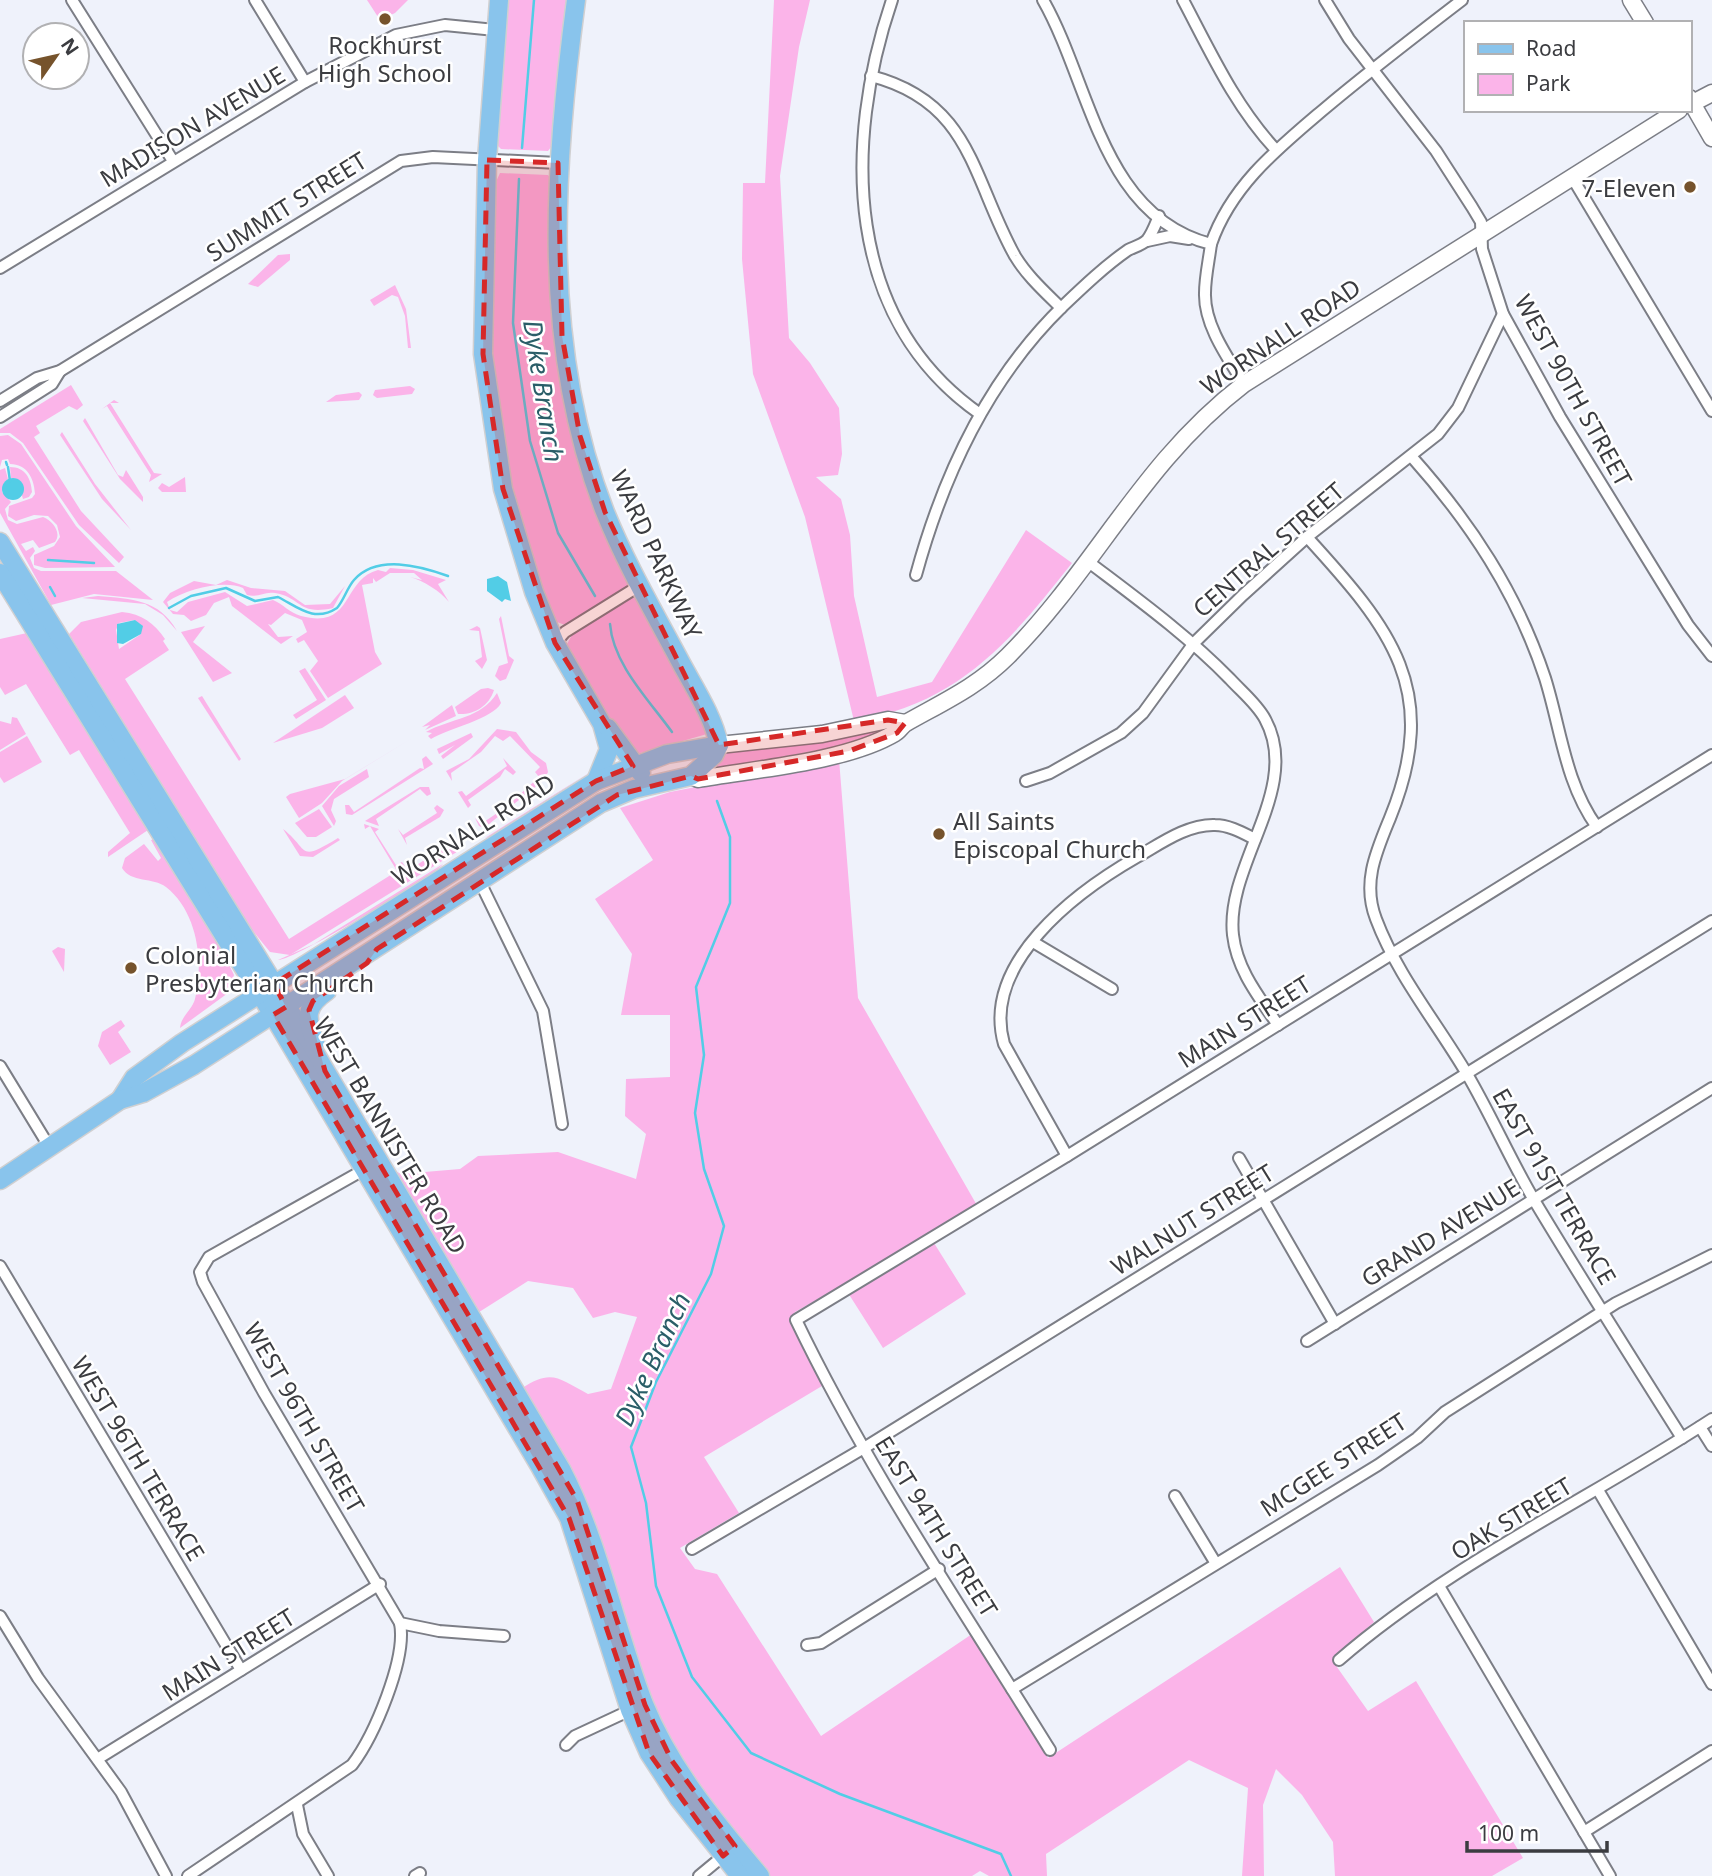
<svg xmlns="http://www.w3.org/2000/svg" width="1712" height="1876" font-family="'Noto Sans',sans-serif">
	<rect width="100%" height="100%" fill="#eff2fb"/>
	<g fill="#fbb4e9" fill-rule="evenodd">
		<polygon points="367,0 408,0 395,13 380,20"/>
		<polygon points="504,0 568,0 555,142 548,151 501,149 498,146"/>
		<path d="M 774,0 L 810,0 L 799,47 L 780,176 L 789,338 L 810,363 L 839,408 L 842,454 L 838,475 L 816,477 L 841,499 L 850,535 L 854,596 L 877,697 L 932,682 L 1026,530 L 1072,563 C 1010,642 958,704 854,721 L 805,517 L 753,374 L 742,259 L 743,183 L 765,183 Z"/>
		<polygon points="500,173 548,175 551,179 554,321 628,583 626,588 565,625 557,622 540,583 509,482 491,365 494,186"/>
		<polygon points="290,254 290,260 258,287 248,284 278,255"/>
		<polygon points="395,285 406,309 411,348 408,348 405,316 398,297 392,295 374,306 370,300"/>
		<polygon points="71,385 83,405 77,410 69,406 36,426 40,433 34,437 81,511 124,557 119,563 79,525 23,443 10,433 0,433 0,429"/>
		<polygon points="410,386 415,389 412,394 377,398 373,395 375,390"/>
		<polygon points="359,392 362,395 359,400 326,402 336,395"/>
		<polygon points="114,400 119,403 110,403 154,473 162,474 149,482 151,475 107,406 102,409"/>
		<polygon points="85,418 118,475 123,477 126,470 143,497 143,502 120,479 83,421"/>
		<polygon points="62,432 95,484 131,530 102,499 60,435"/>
		<path d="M 8,435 L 21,444 L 76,526 L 115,567 L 45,568 L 34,565 L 34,555 L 54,546 L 60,537 L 57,525 L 48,516 L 34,515 L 16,521 L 8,516 L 9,506 L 32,498 L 35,494 C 34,478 27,464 10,464 L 8,459 L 2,460 L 0,467 L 0,436 Z"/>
		<path d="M 10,467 C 25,467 31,478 32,492 L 29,497 L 23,499 L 17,479 L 11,478 Z"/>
		<path d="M 5,468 L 8,479 L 4,483 L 2,492 L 11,502 L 5,509 L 8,520 L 17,524 L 43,517 C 53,521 62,533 55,542 L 39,548 L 33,540 L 21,544 L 26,551 L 33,547 L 35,551 L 30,558 L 34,568 L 41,571 L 116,571 L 153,600 L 94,594 L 51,605 L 0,513 L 0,470 Z"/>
		<polygon points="185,477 186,492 162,492 158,488 162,483 169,487"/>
		<path d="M 390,568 L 413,570 L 446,580 L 438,584 L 449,602 C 440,591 424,581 410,577 L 422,580 L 414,573 L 390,573 L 376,582 L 373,578 L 373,583 L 362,585 L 375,652 L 382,664 L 328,698 L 310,671 L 318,661 L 304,640 L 298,643 L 296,639 L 307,632 L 302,620 L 285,613 L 271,625 L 268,624 L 278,637 L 293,636 L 281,644 L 232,606 L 229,597 L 214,603 L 206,615 L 191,621 L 184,615 L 173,614 L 163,602 L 170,593 L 194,581 L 216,585 L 227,580 L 251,588 L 285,591 L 305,605 L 330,604 L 345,586 L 333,608 C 298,616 301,597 275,593 C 264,591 258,598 247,595 L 243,588 C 225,580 188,588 167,602 L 170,610 L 177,612 L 188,602 L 225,592 L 247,606 L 273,600 C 283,604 290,613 301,616 C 354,630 341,580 378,570 L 386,572 Z"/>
		<path d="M 98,596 C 132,599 159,599 177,631 L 163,615 L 145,604 L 82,598 Z"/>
		<polygon points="632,598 636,598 707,724 707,734 630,756 567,644 572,635"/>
		<path d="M 122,612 C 142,614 154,623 165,639 L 163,641 L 169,650 L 125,679 L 289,939 L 397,871 L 370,826 L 365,829 L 364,824 L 379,829 L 375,832 L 396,865 L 402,862 L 408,871 L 454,840 L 460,850 L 290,955 L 270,952 L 249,926 L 69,634 L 81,622 ZM 135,620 L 141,634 L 119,649 L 116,630 L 119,623 Z"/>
		<polygon points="501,616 509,656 514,660 506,679 500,681 495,676 499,666 508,663 499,619"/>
		<polygon points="205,626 193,642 232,673 213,682 181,632"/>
		<polygon points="477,626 480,628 487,660 482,669 475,661 482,657 479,631 469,630"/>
		<polygon points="27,633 148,830 108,857 108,852 130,833 79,750 70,755 26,684 5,695 0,687 0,639"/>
		<polygon points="305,668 326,700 296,719 293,715 317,700 299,671"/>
		<path d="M 488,688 L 494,690 C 489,706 474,715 458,714 L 455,707 L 481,689 Z"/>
		<path d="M 497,693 L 501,703 C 493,719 449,728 431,739 L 428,736 L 432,733 L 426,732 C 451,718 481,719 497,693 Z"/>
		<polygon points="345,695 354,708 322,728 273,743"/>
		<polygon points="202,696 241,759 239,761 198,698"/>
		<polygon points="452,705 456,716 425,730 430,725 422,727"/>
		<polygon points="12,717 17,718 26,734 0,750 0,721 11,724"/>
		<polygon points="895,724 898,727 833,747 710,771 725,750 852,737"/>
		<polygon points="497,729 516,732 531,752 546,763 548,772 544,780 484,828 479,826 475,818 481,824 506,807 539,777 535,772 540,767 510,736 503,741 495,736 481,752 451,773 452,781 446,771 469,759"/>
		<polygon points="471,733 473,737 443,759 441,756 455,745 439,754 437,749"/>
		<polygon points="27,736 42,762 4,783 0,777 0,752"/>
		<polygon points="414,737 342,781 322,803 299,818 286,797 290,794 345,779"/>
		<polygon points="426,756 433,764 352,815 346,814 345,805 349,805 354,812 420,768 424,769 422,759"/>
		<polygon points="503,758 516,772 513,775 505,769 500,777 468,800 471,805 468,808 458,792 462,791 466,796 507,766"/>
		<path d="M 839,759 L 858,998 L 982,1214 L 934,1243 L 966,1294 L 883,1348 L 843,1285 L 795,1312 L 791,1321 L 822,1386 L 704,1457 L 739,1513 L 680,1548 L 695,1569 L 717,1574 L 821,1736 L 972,1634 L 1048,1758 L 1340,1567 L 1374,1622 L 1332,1660 L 1368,1711 L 1416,1681 L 1523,1858 L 1492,1876 L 1335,1876 L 1333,1842 L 1302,1795 L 1276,1769 L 1263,1805 L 1264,1876 L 1242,1876 L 1248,1788 L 1189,1760 L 1046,1854 L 1047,1876 L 989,1876 L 980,1871 L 972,1876 L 767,1876 L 691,1778 L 655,1714 L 521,1389 C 552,1368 559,1379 588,1394 L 611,1389 L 637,1317 L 615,1312 L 593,1318 L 573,1288 L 528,1281 L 476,1314 L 392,1169 L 401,1174 L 460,1169 L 478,1156 L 558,1152 L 636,1179 L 646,1134 L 625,1116 L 626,1079 L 670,1077 L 670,1015 L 621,1015 L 632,954 L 595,899 L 653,860 L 620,808 L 670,792 Z"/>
		<polygon points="367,769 369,777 334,799 331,810 336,821 334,826 322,806 339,786"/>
		<polygon points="595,769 491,836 485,838"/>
		<polygon points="420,787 429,787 431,794 427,796 420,789 376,819 379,826 365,821"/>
		<polygon points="437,805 444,810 440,817 405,838 407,845 398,829 403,835 437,813 434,808"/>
		<polygon points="319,809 332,827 316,837 307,837 295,823"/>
		<path d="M 283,829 C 310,850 297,863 338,838 L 340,840 L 313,857 L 300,856 Z"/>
		<path d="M 154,839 L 221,948 L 234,975 L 228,993 L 180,1028 C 181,1016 192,1010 195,999 C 204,963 198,912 166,887 C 153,877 131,883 122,868 L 125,858 L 144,844 L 158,861 L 161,858 L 151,840 Z"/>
		<path d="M 443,864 C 435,875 293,961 278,960 L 314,944 Z"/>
		<polygon points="58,947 65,949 64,972 52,951"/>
		<polygon points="121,1020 125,1026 118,1032 131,1052 110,1065 98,1046 102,1032"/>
	</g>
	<g fill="#52cde6">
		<circle cx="13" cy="489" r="11"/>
		<polygon points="498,576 507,582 511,601 505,599 502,602 487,591 487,579"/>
		<polygon points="135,620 143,626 141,634 123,644 117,643 117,624"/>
	</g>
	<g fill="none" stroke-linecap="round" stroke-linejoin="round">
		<g stroke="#52cde6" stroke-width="2.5">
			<polyline points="522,148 534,0"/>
			<polyline points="519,179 513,323 530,441 558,533 595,596"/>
			<polyline points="6,462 7,465"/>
			<polyline points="8,467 10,481"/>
			<polyline points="48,560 94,563"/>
			<polyline points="50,587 55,596"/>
			<path d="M 169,608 L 191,596 L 226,588 L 255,601 L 278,597 C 298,607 314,623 337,608 C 344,600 347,588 354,580 C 377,554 420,566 448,576"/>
			<path d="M 610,624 C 613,664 649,700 672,732"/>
			<polyline points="717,801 730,837 730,903 696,987 704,1055 695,1113 704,1169 724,1226 711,1274 656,1382 631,1447 646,1503 656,1586 692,1677 751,1753 840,1794 1001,1854 1011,1876"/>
		</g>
		<g stroke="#7c7e86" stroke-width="14">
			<g id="street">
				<polyline points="72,0 173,161"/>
				<polyline points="255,0 305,82"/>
				<path d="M 892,0 C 843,144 844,319 980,414"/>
				<path d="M 1043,0 C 1091,84 1101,216 1211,244 C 1209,260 1205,277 1205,293 C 1204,325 1228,358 1244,384"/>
				<path d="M 1183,0 C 1211,53 1235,106 1276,150"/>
				<polyline points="1325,0 1349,39 1436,151 1472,207 1481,222 1482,249 1503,314 1560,417 1688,625 1712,656"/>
				<path d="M 871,76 C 972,102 972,179 1015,256 C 1027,276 1045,292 1061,308"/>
				<polyline points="1573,179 1712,411"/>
				<polyline points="1147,241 1170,236 1189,239"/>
				<path d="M 1211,244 C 1231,186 1277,149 1323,110 C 1368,72 1415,36 1462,0"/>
				<polyline points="0,268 305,82 396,35 445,25 495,30"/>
				<polyline points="0,401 37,378 60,371 401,161 433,157 558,163"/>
				<polyline points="0,417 52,384 60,371"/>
				<path d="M 1411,456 C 1470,522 1517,593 1545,678 C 1561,729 1565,783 1597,827"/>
				<path d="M 1307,537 C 1391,629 1442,690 1390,818 C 1376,852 1362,883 1376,919 C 1397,975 1437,1023 1467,1074 C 1491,1115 1510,1159 1534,1200 C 1582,1280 1632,1359 1682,1438"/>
				<path d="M 1086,560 C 1136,598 1186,634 1230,679 C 1242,692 1257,704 1265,719 C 1303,788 1225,864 1233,935 C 1237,970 1259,997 1278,1025"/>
				<path d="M 916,575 C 943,476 988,379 1063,306 C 1084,286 1105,266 1128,250 C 1134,247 1142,245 1147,240 C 1152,234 1156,223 1159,216"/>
				<polyline points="555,643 565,632 639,586"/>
				<polyline points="1026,781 1050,773 1121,733 1143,713 1194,643 1243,595 1307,537 1438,434 1458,408 1503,314"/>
				<polyline points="479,880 543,1011 562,1124"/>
				<polyline points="1033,942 1112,989"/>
				<polyline points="0,1066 50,1148"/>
				<path d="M 1067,1156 L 1004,1044 C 981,963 1076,892 1137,857 C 1160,844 1187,824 1215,825 C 1229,825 1243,833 1255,839"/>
				<polyline points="1239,1158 1335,1324"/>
				<polyline points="367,1168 209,1257 200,1272 203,1282 264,1393 400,1623 439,1631 504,1636"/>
				<polyline points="0,1266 241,1670"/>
				<polyline points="1307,1341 1712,1088"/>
				<polyline points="1700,1427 1712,1446"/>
				<polyline points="1598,1490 1712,1684"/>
				<polyline points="1175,1496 1215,1562"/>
				<polyline points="692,1549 864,1448 1712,921"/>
				<polyline points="1439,1586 1610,1876"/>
				<polyline points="0,1616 38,1678 121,1792 166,1876"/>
				<polyline points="807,1645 821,1643 939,1569"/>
				<path d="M 1339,1660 C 1447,1566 1591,1498 1712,1419"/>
				<polyline points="1012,1689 1378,1465 1417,1438 1445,1412 1616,1303 1712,1255"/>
				<polyline points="566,1745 575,1736 635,1708"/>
				<path d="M 1050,1750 C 963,1609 868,1470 796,1320 L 1067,1156 L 1712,755"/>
				<polyline points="99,1758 380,1584"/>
				<polyline points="297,1805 303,1834 328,1876"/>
				<polyline points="1584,1832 1712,1751"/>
				<path d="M 188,1876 L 352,1765 C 374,1736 407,1659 400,1623"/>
				<polyline points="415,1876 420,1873"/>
				<polyline points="699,1876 728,1852"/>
			</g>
		</g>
		<g stroke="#7c7e86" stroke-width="19">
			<g id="secondary">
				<polyline points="1631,0 1645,23"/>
				<polyline points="1689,98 1712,138"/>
				<polyline points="1689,105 1712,93"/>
				<polyline points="719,745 822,734 888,720 905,723"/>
				<path d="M 691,776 L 698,779 C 755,769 846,762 895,733 C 899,731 902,725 906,723 C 943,702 977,687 1008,656 C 1095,569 1142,462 1244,384 L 1679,110"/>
			</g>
		</g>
		<g stroke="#d0d0d1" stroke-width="21">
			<g id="primary">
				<polyline points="499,0 487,160 483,354 503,489 534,592 555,643 602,724 609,749 596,781"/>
				<path d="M 0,542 L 274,984 L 561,1469 C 600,1544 614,1626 644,1704 C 670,1769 716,1823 760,1876"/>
				<polyline points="0,573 273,1015 541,1468 569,1518 630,1710 649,1753 679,1799 740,1876"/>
				<polyline points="608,728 641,773"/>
				<path d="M 315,1042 C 306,1017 304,1007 327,991"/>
				<polyline points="120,1100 134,1078 182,1043 596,781 667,754 719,745"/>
				<path d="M 0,1180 L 120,1100 L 143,1093 L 194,1065 L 601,803 L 634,789 L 691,776 L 714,755 L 719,745 C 713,716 695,689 681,663 C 655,614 626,564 605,512 C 541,348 553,171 576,0"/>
			</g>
		</g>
		<use href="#street" stroke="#fff" stroke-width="10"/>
		<use href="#secondary" stroke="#fff" stroke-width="16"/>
		<use href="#primary" stroke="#89c4ec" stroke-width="18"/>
	</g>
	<path fill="#d62828" fill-opacity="0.2" stroke="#d62828" stroke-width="5" stroke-dasharray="14 9" stroke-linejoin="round" d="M 487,160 L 558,163 L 562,336 L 580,436 L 605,512 L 719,745 L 888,720 L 905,723 L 897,733 L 849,751 L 698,779 L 691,776 L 617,795 L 377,949 L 367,963 L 313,1001 L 309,1010 L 325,1071 L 577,1500 L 645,1705 L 672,1761 L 735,1846 L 723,1856 L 649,1753 L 569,1518 L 273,1015 L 286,1007 L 274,984 L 596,781 L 633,766 L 555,643 L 503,489 L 483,354 Z"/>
	<g fill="#76532c" stroke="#fff" stroke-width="2.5">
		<circle cx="385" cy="19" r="7"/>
		<circle cx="1690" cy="187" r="7"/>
		<circle cx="939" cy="834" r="7"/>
		<circle cx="131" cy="968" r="7"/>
	</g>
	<g text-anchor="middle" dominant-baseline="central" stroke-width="5" stroke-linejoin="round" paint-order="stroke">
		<g font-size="24" fill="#3b3c40" stroke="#fff" text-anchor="start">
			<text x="385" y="44" text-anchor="middle">Rockhurst<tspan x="385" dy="28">High School</tspan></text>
			<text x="1676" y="187" text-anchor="end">7-Eleven</text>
			<text x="953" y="820">All Saints<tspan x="953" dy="28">Episcopal Church</tspan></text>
			<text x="145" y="954">Colonial<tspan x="145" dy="28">Presbyterian Church</tspan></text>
		</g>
		<g font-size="24" fill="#3b3c40" stroke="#fff">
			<text transform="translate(192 126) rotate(-31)">MADISON AVENUE</text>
			<text transform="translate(286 206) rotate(-32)">SUMMIT STREET</text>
			<text transform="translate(1280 336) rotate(-34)">WORNALL ROAD</text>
			<text transform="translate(1574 390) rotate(61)">WEST 90TH STREET</text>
			<text transform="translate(1268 549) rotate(-41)">CENTRAL STREET</text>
			<text transform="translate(657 554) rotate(65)">WARD PARKWAY</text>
			<text transform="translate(473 829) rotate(-32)">WORNALL ROAD</text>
			<text transform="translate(1244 1021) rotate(-32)">MAIN STREET</text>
			<text transform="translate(391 1135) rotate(59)">WEST BANNISTER ROAD</text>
			<text transform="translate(1555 1186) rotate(60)">EAST 91ST TERRACE</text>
			<text transform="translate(1192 1219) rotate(-32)">WALNUT STREET</text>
			<text transform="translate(1440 1232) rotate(-32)">GRAND AVENUE</text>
			<text transform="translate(305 1417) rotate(60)">WEST 96TH STREET</text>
			<text transform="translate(139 1458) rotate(59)">WEST 96TH TERRACE</text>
			<text transform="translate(1333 1464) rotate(-33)">MCGEE STREET</text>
			<text transform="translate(1511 1518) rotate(-31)">OAK STREET</text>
			<text transform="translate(937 1526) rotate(58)">EAST 94TH STREET</text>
			<text transform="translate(228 1654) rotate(-32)">MAIN STREET</text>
		</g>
		<g font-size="26" font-style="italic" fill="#2a5e68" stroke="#fff">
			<text transform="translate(544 391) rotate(81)">Dyke Branch</text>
			<text transform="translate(652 1359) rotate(-65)">Dyke Branch</text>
		</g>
	</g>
	<rect x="1464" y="21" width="228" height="91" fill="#ffffff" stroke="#b1b1b3" stroke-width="2"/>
	<rect x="1478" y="44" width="35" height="10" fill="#89c4ec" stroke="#b1b1b3" stroke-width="2"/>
	<text x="1526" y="56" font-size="21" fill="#3b3c40">Road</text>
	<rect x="1478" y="74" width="35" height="21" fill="#fbb4e9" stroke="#b1b1b3" stroke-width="2"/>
	<text x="1526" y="91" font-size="21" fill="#3b3c40">Park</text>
	<g transform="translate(56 56) rotate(56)"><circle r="33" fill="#ffffff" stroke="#b1b1b3" stroke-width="2"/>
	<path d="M0-5L12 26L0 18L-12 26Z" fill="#76532c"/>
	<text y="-10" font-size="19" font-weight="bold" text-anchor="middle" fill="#3b3c40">N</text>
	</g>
	<path d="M1467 1841v10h140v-10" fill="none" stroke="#3b3c40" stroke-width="3.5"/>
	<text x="1478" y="1841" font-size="21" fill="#3b3c40" stroke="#ffffff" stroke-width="5" paint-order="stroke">100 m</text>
</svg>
